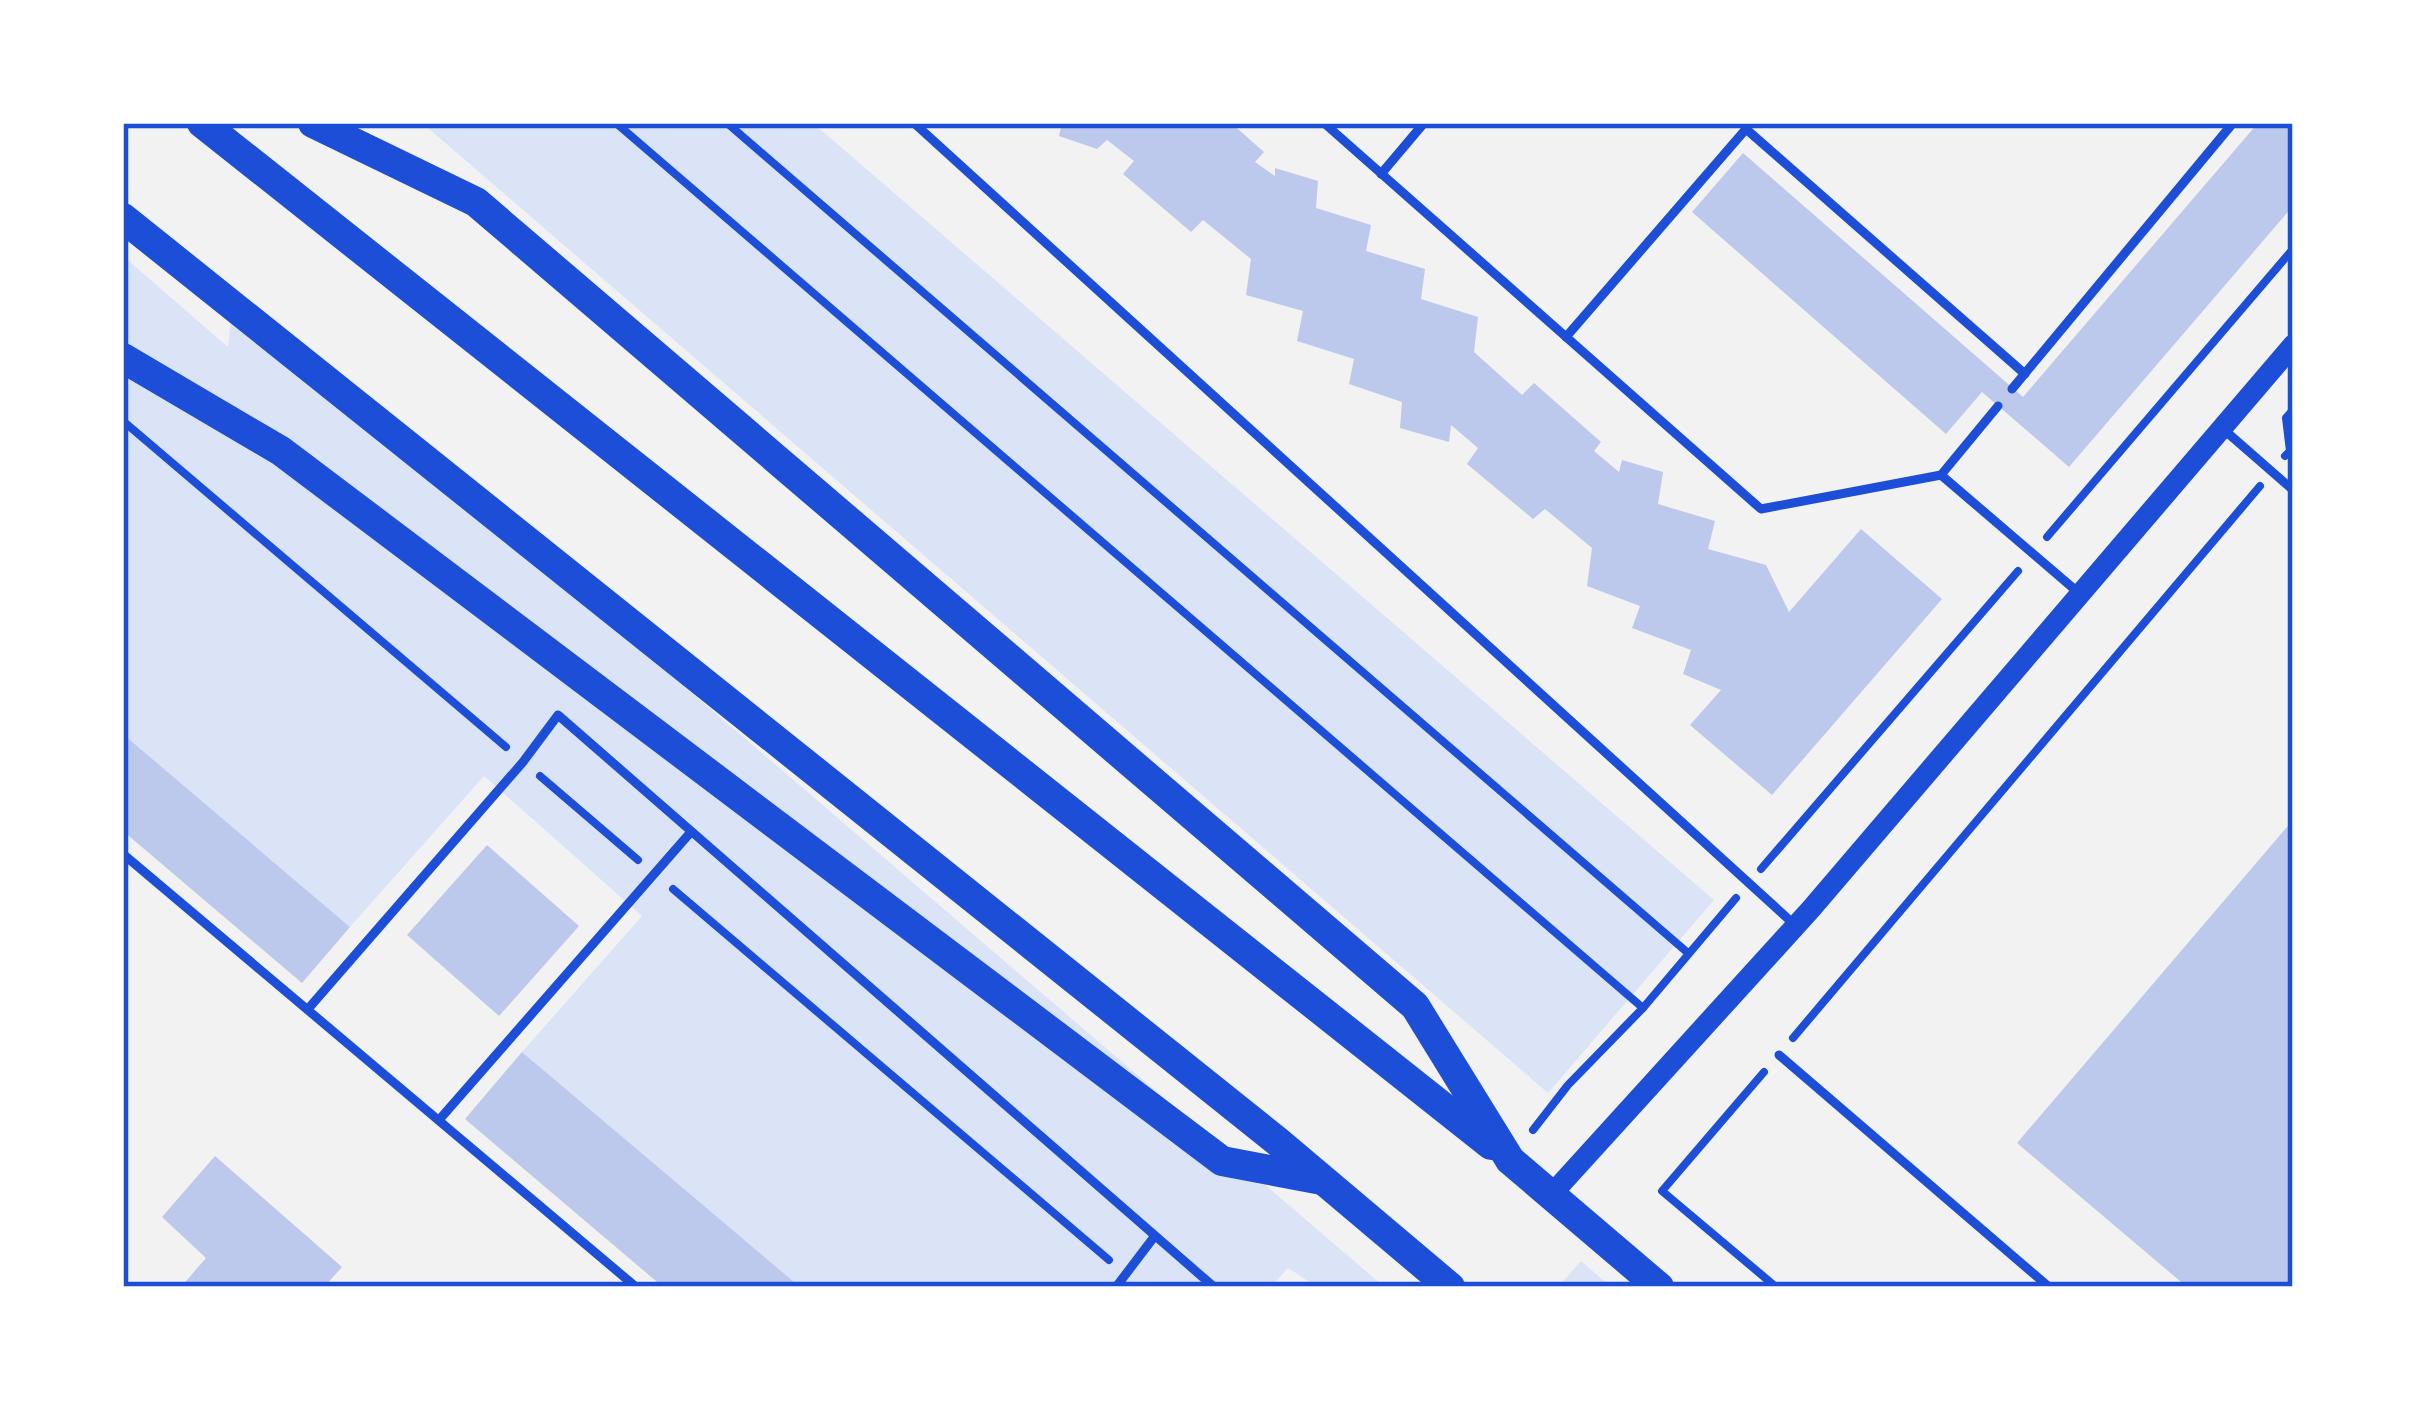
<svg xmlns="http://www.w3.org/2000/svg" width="2416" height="1410" font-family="Roboto,sans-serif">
	<rect width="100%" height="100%" fill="#f2f2f2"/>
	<g fill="#dbe4f7">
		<polygon points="422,123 813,123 1714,900 1548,1093"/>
		<polygon points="123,256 228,347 233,299 1382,1285 1317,1287 1288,1268 1271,1287 800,1287 522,1052 642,916 484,776 350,927 123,734"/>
		<polygon points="1581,1261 1611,1287 1558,1287"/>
	</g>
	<g fill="#bdc9ec">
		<polygon points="1062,123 1231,123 1264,152 1255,162 1275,176 1275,168 1318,181 1316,208 1371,225 1366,251 1425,269 1421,299 1478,317 1474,352 1522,395 1534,383 1601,442 1594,451 1619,472 1622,460 1663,472 1658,504 1715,521 1708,549 1766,565 1789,612 1861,529 1942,599 1772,795 1690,725 1721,690 1683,674 1691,650 1632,628 1640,606 1587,586 1592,548 1545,509 1533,519 1467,464 1478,448 1451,425 1449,442 1400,428 1402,402 1349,384 1354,359 1297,341 1303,311 1246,295 1251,259 1203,220 1191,232 1123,174 1134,161 1107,140 1097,149 1059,136"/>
		<polygon points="2258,123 2293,123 2293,206 2069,467 1982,392 1946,434 1692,212 1743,153 2023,397"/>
		<polygon points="123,734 350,927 302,983 123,831"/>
		<polygon points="2293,820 2293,1287 2187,1287 2017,1143"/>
		<polygon points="487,845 579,926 499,1016 407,935"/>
		<polygon points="522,1052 800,1287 663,1287 465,1119"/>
		<polygon points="215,1156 342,1267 324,1287 240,1287 235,1282 230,1287 181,1287 206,1258 162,1217"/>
	</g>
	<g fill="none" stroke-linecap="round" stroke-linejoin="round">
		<g stroke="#1d4ed8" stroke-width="8">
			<polyline points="616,123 1643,1008"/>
			<polyline points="727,123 1688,953"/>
			<polyline points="123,421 506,747"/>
			<polyline points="2285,456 2290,451 2286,418 2293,410"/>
			<polyline points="2047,537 2293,249"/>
			<polyline points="540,776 638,860"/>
			<polyline points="1761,869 2018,571"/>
			<polyline points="673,889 1109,1260"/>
			<polyline points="1793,1038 2260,486"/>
			<polyline points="1764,1072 1662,1191 1776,1287"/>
			<polyline points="1533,1130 1568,1085 1643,1008 1736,898"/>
		</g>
		<g stroke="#1d4ed8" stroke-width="9">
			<polyline points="914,123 1796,926"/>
			<polyline points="1324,123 1761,509 1941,475 2080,594"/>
			<polyline points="1750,123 1746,129 2025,374"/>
			<polyline points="1381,174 1424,123"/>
			<polyline points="1566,337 1746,129"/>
			<polyline points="2012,389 2233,123"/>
			<polyline points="2222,428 2293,490"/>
			<polyline points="1941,475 1998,406"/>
			<polyline points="123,854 636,1287"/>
			<polyline points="308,1009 523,762 558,715 1214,1287"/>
			<polyline points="1779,1055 2049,1287"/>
			<polyline points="439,1120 690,833"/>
			<polyline points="1116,1287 1154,1237"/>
		</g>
		<polyline stroke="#1d4ed8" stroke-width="21" points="1551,1195 1811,909 2293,345"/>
		<g stroke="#1d4ed8" stroke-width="30">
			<polyline points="202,123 1491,1145"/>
			<polyline points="313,123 476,202 1415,1006 1510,1160 1659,1287"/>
			<polyline points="123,218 1277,1141 1450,1287"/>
			<polyline points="123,358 281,451 1222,1161 1322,1180"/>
		</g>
	</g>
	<rect width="2416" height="1410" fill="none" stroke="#ffffff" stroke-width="252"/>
	<rect x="126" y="126" width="2164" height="1158" fill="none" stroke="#1d4ed8" stroke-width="4.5"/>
</svg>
